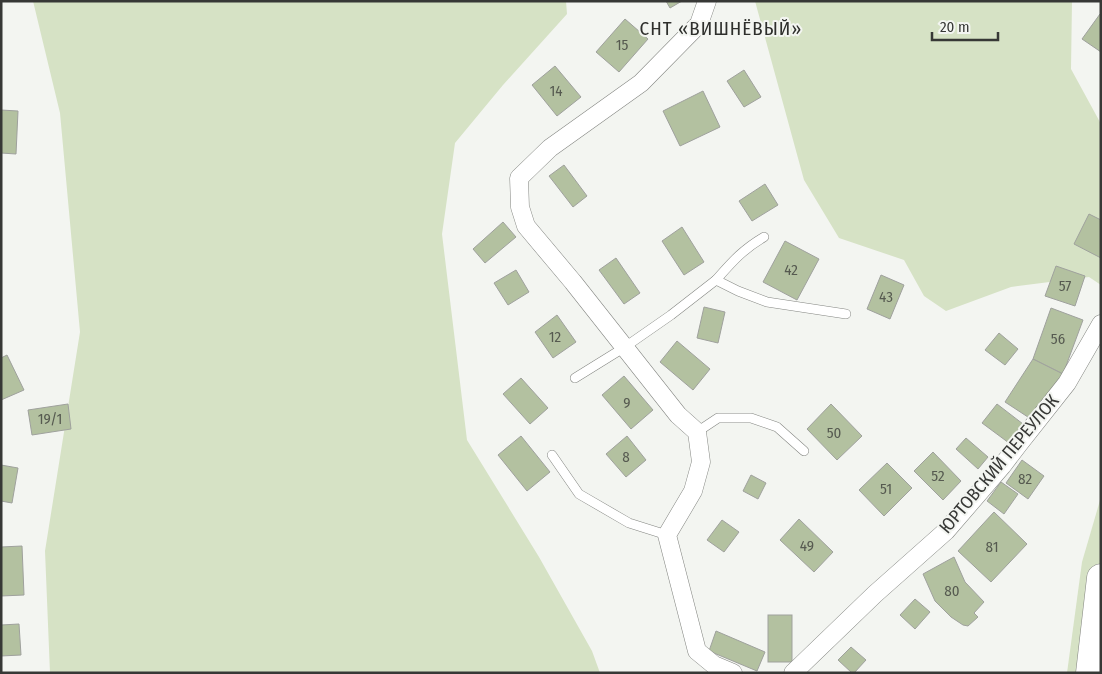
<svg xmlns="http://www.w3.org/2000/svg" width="1102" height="674" font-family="'Fira Sans Condensed',sans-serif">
	<rect width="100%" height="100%" fill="#f3f5f1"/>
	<g fill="#d6e2c5">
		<polygon points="33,1 566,1 567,14 503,85 455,143 442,234 467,440 539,557 592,651 600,673 50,673 45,551 80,332 60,113"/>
		<polygon points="755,1 1072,1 1071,69 1101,124 1101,285 1089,277 1011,287 946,311 924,296 904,260 839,238 804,180"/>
		<polygon points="1101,497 1101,673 1067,673 1082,562"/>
	</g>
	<g fill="#b3c1a0" stroke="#9fa19d">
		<polygon points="666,1 682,1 670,8"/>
		<polygon points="1100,14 1101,15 1101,52 1082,39"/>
		<polygon points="625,19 648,39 619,72 596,52"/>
		<polygon points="555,66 581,97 557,116 532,85"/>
		<polygon points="744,70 761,97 744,107 727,81"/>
		<polygon points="703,91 720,127 680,146 663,111"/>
		<polygon points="1,110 18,111 16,154 1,153"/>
		<polygon points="564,165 587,196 573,207 549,176"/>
		<polygon points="765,184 778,205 752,221 739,201"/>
		<polygon points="1089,214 1101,220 1101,258 1074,244"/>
		<polygon points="503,222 516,237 485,263 473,249"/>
		<polygon points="682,227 704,262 684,275 662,241"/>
		<polygon points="785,241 819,259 797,300 763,282"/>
		<polygon points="616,258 640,293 624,304 599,270"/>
		<polygon points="1056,266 1085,276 1075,306 1045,296"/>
		<polygon points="516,270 529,292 508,305 494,283"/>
		<polygon points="881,275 904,285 890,319 867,309"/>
		<polygon points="704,307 725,312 718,343 697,338"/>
		<polygon points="1051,308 1083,320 1063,374 1033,359"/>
		<polygon points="557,315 576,342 553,358 535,332"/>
		<polygon points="999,333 1018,349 1005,365 985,350"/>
		<polygon points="677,341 710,369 693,390 660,362"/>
		<polygon points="7,355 24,390 1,400 1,358"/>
		<polygon points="1033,359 1063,374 1034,421 1005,402"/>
		<polygon points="624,376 653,410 631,429 602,395"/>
		<polygon points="521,378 548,408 530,424 503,394"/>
		<polygon points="68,404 71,429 32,435 28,410"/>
		<polygon points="831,404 862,436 837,460 807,429"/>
		<polygon points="997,404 1023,424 1009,443 982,423"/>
		<polygon points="521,436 550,472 527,491 498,455"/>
		<polygon points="627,436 646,460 626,477 606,454"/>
		<polygon points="966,438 988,457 978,469 956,449"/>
		<polygon points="933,452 961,481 943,500 914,471"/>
		<polygon points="1022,460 1044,476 1028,499 1006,483"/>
		<polygon points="887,463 912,488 884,516 859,490"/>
		<polygon points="1,465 18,468 12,503 1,501"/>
		<polygon points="751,475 766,483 758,499 743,491"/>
		<polygon points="1001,482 1018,494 1004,514 987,501"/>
		<polygon points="994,512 1027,544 991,582 958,551"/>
		<polygon points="799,519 833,552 814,572 780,540"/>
		<polygon points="722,520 739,532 724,552 707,540"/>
		<polygon points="22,546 24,595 1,596 1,547"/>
		<polygon points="954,557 965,582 984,602 974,613 978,617 968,626 963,625 951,617 935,601 923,574"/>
		<polygon points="915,599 930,612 915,629 900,615"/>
		<rect x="768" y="615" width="24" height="47"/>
		<polygon points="19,624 21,655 1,656 1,625"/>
		<polygon points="716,631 765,652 757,671 709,651"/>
		<polygon points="851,647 866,660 854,673 852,673 838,660"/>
	</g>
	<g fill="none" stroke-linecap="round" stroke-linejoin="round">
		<g stroke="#848682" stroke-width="10">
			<g id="lane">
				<path d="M 764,237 C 742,250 732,262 716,280 L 738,291 L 767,302 L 846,314"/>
				<polyline points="575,378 625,347 671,315 716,280"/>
				<polyline points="697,432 718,418 751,418 777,427 804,451"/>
				<polyline points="552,455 579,494 629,523 667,535"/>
			</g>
		</g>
		<g stroke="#848682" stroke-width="19">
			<g id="street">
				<polyline points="707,1 699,24 641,83 550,148 519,178 520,207 526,226 573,282 678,415 697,432 701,462 693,491 667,535 697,651 714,665 733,673"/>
				<polyline points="793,673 875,594 946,531 1002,466 1018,445 1067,383 1101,324"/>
			</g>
		</g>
		<g stroke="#848682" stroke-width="29">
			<polyline id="highway" points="1090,673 1101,578"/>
		</g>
		<use href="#lane" stroke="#fff" stroke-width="9"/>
		<use href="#street" stroke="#fff" stroke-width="18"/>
		<use href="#highway" stroke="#fff" stroke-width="28"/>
	</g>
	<g text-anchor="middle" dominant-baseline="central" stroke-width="4" stroke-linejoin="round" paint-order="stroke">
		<g font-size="15" fill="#565a50">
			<text x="622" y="45">15</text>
			<text x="556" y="91">14</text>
			<text x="791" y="270">42</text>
			<text x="1065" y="286">57</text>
			<text x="886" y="297">43</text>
			<text x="555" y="337">12</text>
			<text x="1058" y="339">56</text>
			<text x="627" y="403">9</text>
			<text x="50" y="419">19/1</text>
			<text x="834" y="433">50</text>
			<text x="626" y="457">8</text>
			<text x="938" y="476">52</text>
			<text x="1025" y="479">82</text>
			<text x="886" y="489">51</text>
			<text x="807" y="546">49</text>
			<text x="992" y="547">81</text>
			<text x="952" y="591">80</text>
		</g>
		<g font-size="18" fill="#373836" stroke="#f3f5f1">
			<text transform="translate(999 464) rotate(-50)">ЮРТОВСКИЙ ПЕРЕУЛОК</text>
		</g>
		<g font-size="19" letter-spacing="1" fill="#2e2f2c" stroke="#f3f5f1">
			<text x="721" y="28">СНТ «ВИШНЁВЫЙ»</text>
		</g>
	</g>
	<rect width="1102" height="674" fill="none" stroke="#373836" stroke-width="5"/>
	<path d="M932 32v8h66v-8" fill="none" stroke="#373836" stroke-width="2.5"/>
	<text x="940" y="32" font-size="15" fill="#373836" stroke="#f3f5f1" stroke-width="4" paint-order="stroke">20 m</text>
</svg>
